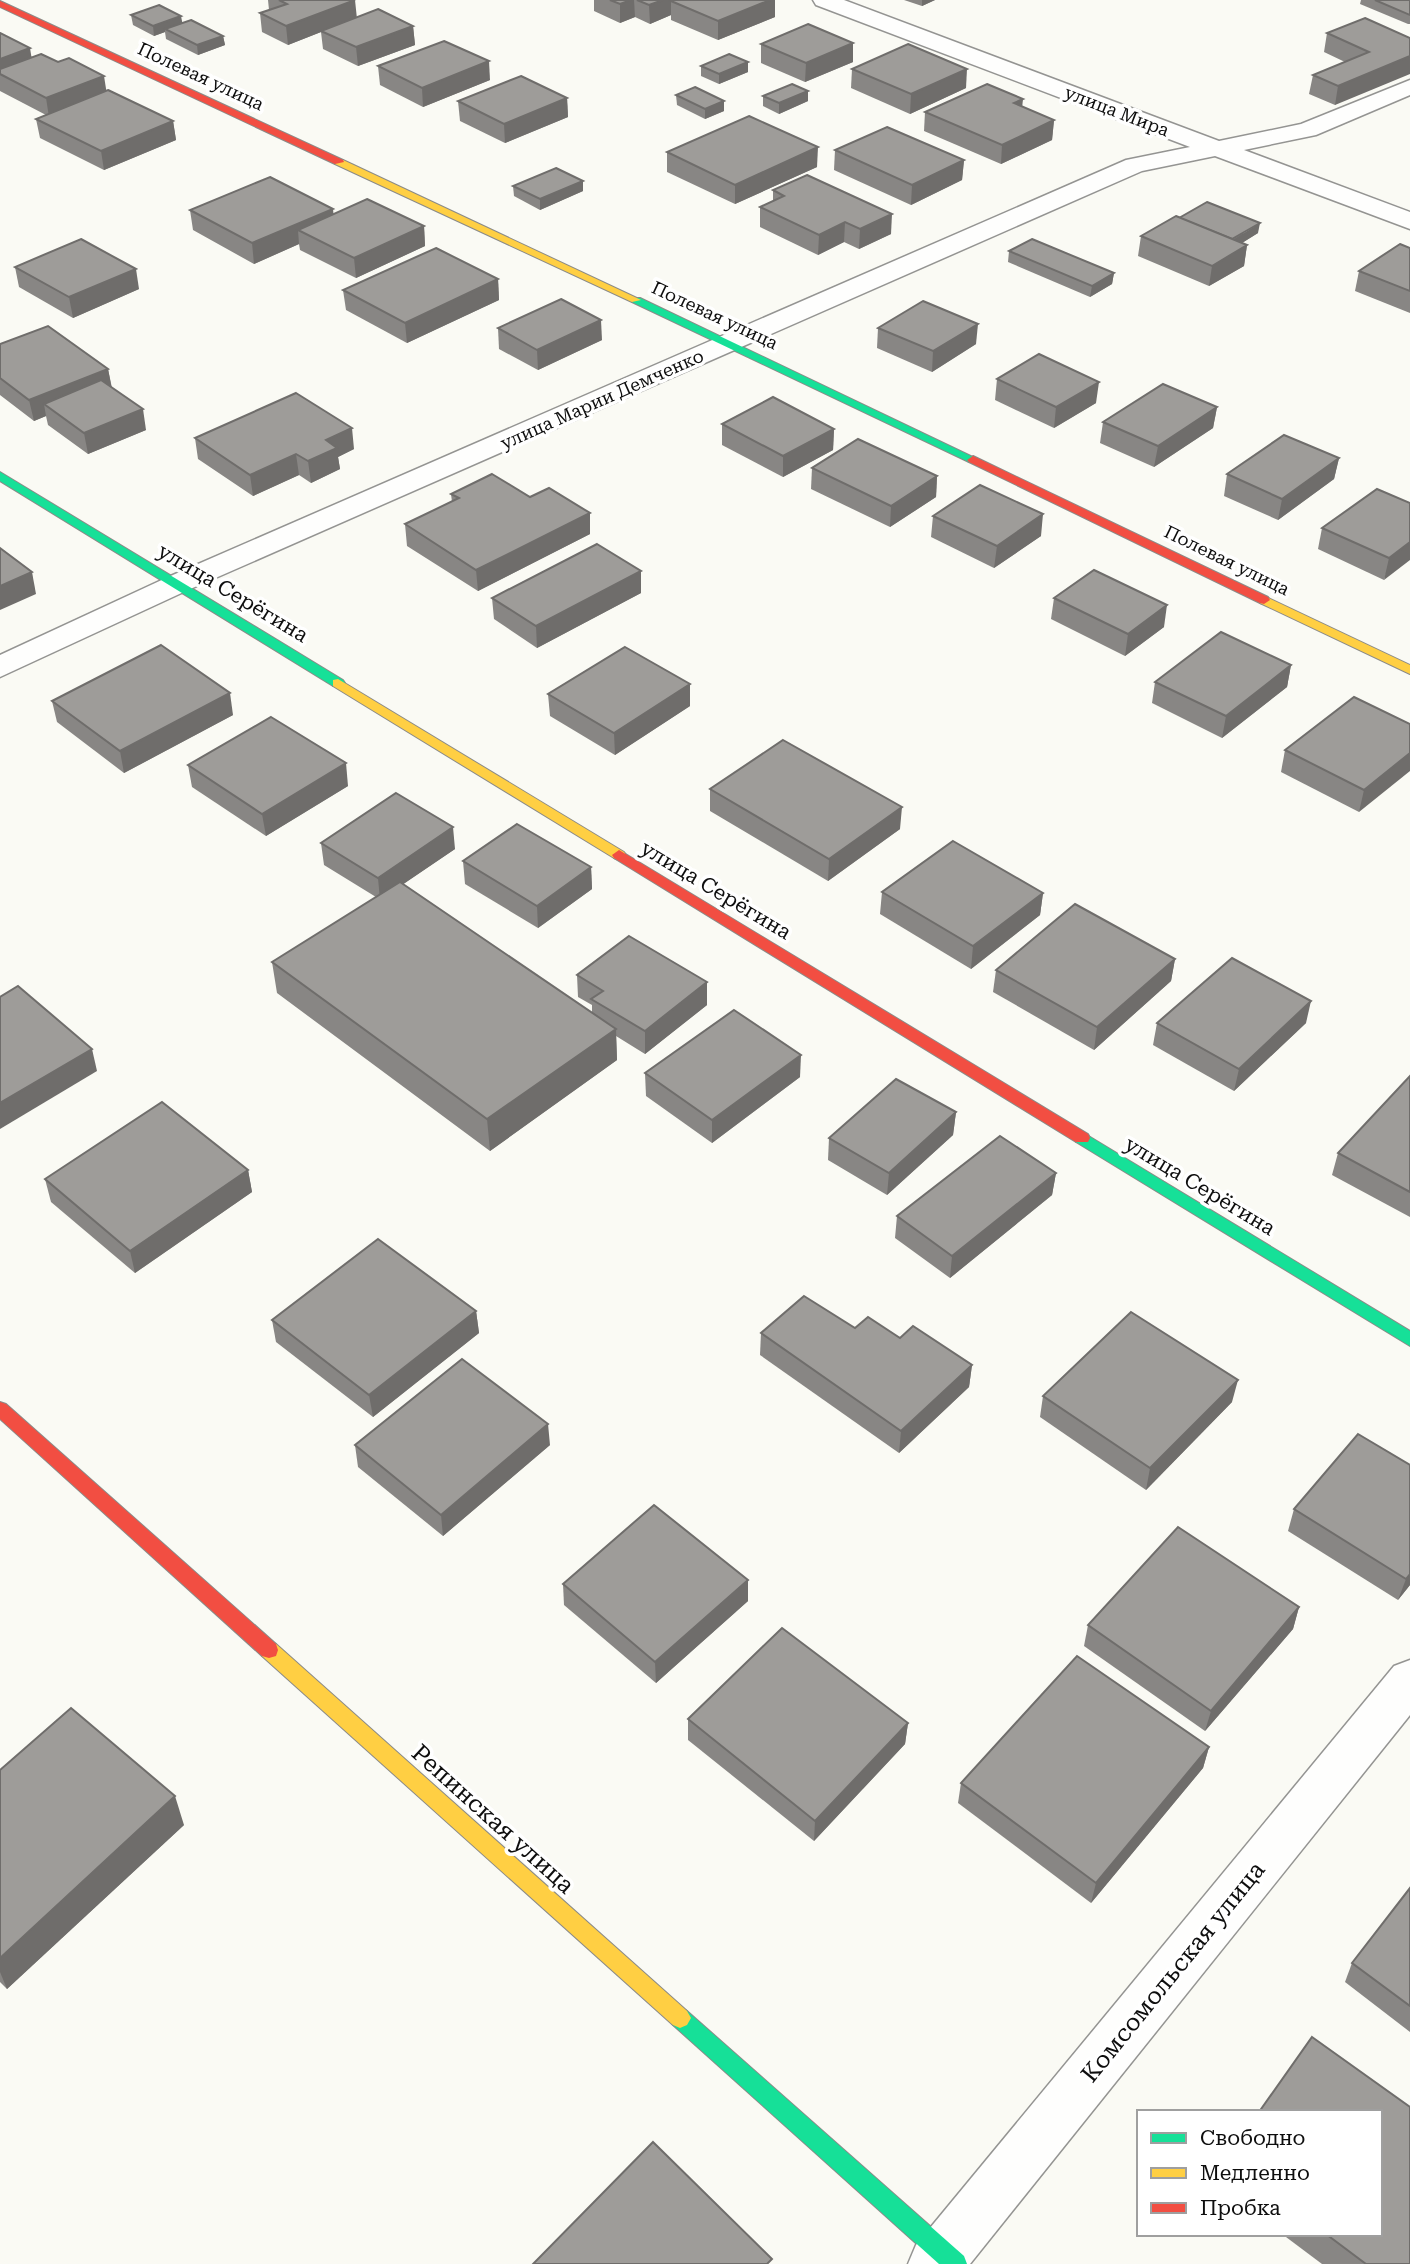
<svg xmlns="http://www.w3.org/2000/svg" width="1410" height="2264" font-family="'Roboto Serif',serif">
	<rect width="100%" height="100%" fill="#fafaf4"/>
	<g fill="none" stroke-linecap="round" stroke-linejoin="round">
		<g stroke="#949492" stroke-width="3">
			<g id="street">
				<polygon points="813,0 844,0 1219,141 1301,124 1410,80 1410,95 1316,135 1244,150 1410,212 1410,229 1215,156 1142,171 188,590 0,677 0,655 166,578 1126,160 1190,147 816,5"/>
				<polygon points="1410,1660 1410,1715 970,2264 908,2264 916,2245 1394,1666"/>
			</g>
		</g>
		<g stroke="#8b8b88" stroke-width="2">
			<g id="fast">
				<polygon points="632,298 640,298 979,460 977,462 969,462 632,302"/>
				<polygon points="0,472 343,680 345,683 343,686 333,686 0,481"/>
				<polygon points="1082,1132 1410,1331 1410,1346 1076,1142 1074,1138"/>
				<polygon points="680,2008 687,2011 964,2256 967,2264 939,2264 673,2025 669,2018 673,2011"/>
			</g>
		</g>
		<g stroke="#8b8b88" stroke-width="2">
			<g id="slow">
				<polygon points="335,160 343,160 641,300 632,302 335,164"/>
				<polygon points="1264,596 1410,665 1410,674 1260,603 1258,600"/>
				<polygon points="338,679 624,852 626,855 619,860 614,858 333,686 333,680"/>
				<polygon points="269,1642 276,1644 687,2011 691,2018 687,2025 680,2028 673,2025 262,1656 260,1650 262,1644"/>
			</g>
		</g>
		<g stroke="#8b8b88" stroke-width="2">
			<g id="jam">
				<polygon points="0,1 343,160 344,162 335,164 0,7"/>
				<polygon points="973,456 1268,597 1270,600 1264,604 1260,603 969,462 967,460"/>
				<polygon points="619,850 1088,1134 1090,1138 1088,1142 1076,1142 614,858 612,855"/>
				<polygon points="0,1402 6,1404 276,1644 278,1650 276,1656 269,1658 262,1656 0,1419"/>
			</g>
		</g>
		<use href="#street" fill="#fefefd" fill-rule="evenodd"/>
		<use href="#fast" fill="#16e098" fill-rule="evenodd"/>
		<use href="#slow" fill="#ffcf43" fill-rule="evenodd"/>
		<use href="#jam" fill="#f24e42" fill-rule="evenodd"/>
	</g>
	<g fill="#888684">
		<polygon points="268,0 354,0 356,17 413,26 415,45 358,66 323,49 321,32 288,45 262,32 260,13 269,10"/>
		<polygon points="594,0 775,0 775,17 718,40 671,20 671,15 650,24 635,17 620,23 594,11"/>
		<polygon points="904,0 935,0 922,6"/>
		<polygon points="1361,0 1410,0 1410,24 1408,24 1360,4"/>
		<polygon points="131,15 182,23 223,36 225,45 198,55 166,39 165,32 154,36 133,25"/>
		<polygon points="0,33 32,57 173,121 176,140 104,170 40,138 36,119 46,115 0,91"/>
		<polygon points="1327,33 1410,38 1335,105 1309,94 1313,75 1345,62 1324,52"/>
		<polygon points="853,43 853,62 805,82 761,63 761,44"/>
		<polygon points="378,66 490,80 423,107 380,85"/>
		<polygon points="701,66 748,72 719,84 701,76"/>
		<polygon points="852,69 966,88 910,114 851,88"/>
		<polygon points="676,95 724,111 705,119 677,105"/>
		<polygon points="763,96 808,101 779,114 763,106"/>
		<polygon points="567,98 568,117 505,143 460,121 458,101"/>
		<polygon points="1022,107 1054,120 1052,140 1001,164 924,131 925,112"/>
		<polygon points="835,150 964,160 962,180 911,205 834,170"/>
		<polygon points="667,152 817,167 735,204 667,172"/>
		<polygon points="513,186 583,191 540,210 514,196"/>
		<polygon points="773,190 891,234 859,249 844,242 818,255 760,227 760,207 773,201"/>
		<polygon points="190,210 333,214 424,226 425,246 356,278 300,250 299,244 254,264 193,230"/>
		<polygon points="1258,233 1242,243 1247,245 1244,266 1209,286 1138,256 1141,236"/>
		<polygon points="1410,248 1410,313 1355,291 1359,271"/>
		<polygon points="1009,251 1114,273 1112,284 1090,297 1008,262"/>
		<polygon points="15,267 139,289 73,318 19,287"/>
		<polygon points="498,279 499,300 407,343 346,310 343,290"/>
		<polygon points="498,328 602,340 538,370 499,349"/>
		<polygon points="878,328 976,344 932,372 877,348"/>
		<polygon points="0,344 108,369 112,388 146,430 88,454 48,425 46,416 34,421 0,395"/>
		<polygon points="997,379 1096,403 1054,428 995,400"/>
		<polygon points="1217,407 1213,428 1154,467 1100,443 1103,422"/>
		<polygon points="722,424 834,429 833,450 783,477 722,445"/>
		<polygon points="195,438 354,449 338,457 340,469 311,483 299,475 253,496 198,459"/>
		<polygon points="1339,458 1334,479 1278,520 1224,496 1227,474"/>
		<polygon points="812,468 937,476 936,497 890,527 811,489"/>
		<polygon points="451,494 590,534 478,591 407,546 405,524 452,502"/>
		<polygon points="1410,503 1384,580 1318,549 1322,528"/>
		<polygon points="933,516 1041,536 994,568 931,537"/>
		<polygon points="641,593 537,648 494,619 492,598"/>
		<polygon points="1054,598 1164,627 1125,656 1051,619"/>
		<polygon points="1291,665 1287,687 1222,738 1152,703 1155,682"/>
		<polygon points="548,694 690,706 615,755 550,716"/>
		<polygon points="52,701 233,715 124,773 57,722"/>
		<polygon points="1410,724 1359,812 1281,772 1285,750"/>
		<polygon points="188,765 348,786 266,836 192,787"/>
		<polygon points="710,789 900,829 828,881 710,811"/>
		<polygon points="321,843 455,849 403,884 592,1013 592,1005 578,997 577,975 707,1005 645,1054 616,1036 617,1060 490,1151 277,993 272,962 376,897 324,865"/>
		<polygon points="463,861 591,867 592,889 538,928 465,884"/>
		<polygon points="882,892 1043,893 1040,915 971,969 880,914"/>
		<polygon points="1175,959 1171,981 1094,1050 993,992 996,970"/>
		<polygon points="1157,1023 1306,1023 1234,1091 1153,1045"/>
		<polygon points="645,1073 800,1077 712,1143 646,1096"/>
		<polygon points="1410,1076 1410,1217 1332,1175 1338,1153"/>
		<polygon points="956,1112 953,1135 887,1195 828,1160 829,1138"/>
		<polygon points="248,1170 252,1192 135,1273 51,1202 45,1179"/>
		<polygon points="1056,1173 1052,1195 950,1278 895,1238 897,1216"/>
		<polygon points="476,1311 479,1333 373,1417 276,1342 272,1320"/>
		<polygon points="855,1328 900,1338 972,1365 969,1387 899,1453 760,1355 761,1333"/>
		<polygon points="1043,1396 1232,1402 1146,1490 1040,1417"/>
		<polygon points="1358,1434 1410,1585 1398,1600 1288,1531 1294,1509"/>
		<polygon points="355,1445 550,1445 443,1536 358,1467"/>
		<polygon points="748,1580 748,1601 656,1683 564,1605 563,1584"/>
		<polygon points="1299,1607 1293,1629 1205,1731 1084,1646 1088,1625"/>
		<polygon points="688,1719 908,1723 905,1744 814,1841 688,1740"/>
		<polygon points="1209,1747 1203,1768 1091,1903 958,1803 961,1783"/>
		<polygon points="0,1770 184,1825 7,1989 0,1982"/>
		<polygon points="1410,1888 1410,2032 1345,1982 1352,1963"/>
		<polygon points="1282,2234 1380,2234 1410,2264 1322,2264"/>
	</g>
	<g fill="#6f6d6b">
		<polygon points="355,0 357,19 321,31 321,32 288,45 286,26"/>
		<polygon points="631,0 634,0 635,17 620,23 620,4"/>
		<polygon points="663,0 701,0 671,1 671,15 650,24 649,5"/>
		<polygon points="770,0 775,0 775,17 718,40 718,21"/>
		<polygon points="922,0 935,0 922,6"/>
		<polygon points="181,16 183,26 165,29 165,32 154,36 153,26"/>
		<polygon points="413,26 415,45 358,66 356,47"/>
		<polygon points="223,36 225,45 198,55 197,45"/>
		<polygon points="853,43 853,62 805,82 806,63"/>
		<polygon points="30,48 33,67 0,74 0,59"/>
		<polygon points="1410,56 1410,74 1335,105 1338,86"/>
		<polygon points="489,61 490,80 423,107 422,88"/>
		<polygon points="748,62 748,72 719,84 719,74"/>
		<polygon points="967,69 966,88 910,114 911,94"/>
		<polygon points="104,76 107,95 49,117 46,98"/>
		<polygon points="808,91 808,101 779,114 779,103"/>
		<polygon points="567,98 568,117 505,143 504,124"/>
		<polygon points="1023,99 1021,118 1014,103"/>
		<polygon points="724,101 724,111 705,119 705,109"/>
		<polygon points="1054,120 1052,140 1001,164 1002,145"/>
		<polygon points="173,121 176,140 104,170 101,151"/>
		<polygon points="818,147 817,167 735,204 735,185"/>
		<polygon points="964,160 962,180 911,205 912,185"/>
		<polygon points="583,181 583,191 540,210 540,199"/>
		<polygon points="333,209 335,229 298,230 299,244 254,264 252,243"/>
		<polygon points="892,214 891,234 859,249 860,229"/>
		<polygon points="845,222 844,242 818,255 819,235"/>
		<polygon points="1260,223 1258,233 1229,251 1231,241"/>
		<polygon points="424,226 425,246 356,278 354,258"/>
		<polygon points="1247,245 1244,266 1209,286 1212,266"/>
		<polygon points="136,269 139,289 73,318 69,297"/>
		<polygon points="1114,273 1112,284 1090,297 1092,286"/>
		<polygon points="498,279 499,300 407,343 405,323"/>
		<polygon points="601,320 602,340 538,370 537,350"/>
		<polygon points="978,324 976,344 932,372 933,351"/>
		<polygon points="108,369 112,390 44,404 46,416 34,421 29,400"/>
		<polygon points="1099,382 1096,403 1054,428 1056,407"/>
		<polygon points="1217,407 1213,428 1154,467 1158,446"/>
		<polygon points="143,409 146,430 88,454 84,433"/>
		<polygon points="352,428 354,449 338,457 340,469 311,483 308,461 326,440"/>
		<polygon points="834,429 833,450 783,477 783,456"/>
		<polygon points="296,454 299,475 253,496 250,475"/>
		<polygon points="1339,458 1334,479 1278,520 1282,499"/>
		<polygon points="937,476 936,497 890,527 891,506"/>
		<polygon points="590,513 590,534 478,591 476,570"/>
		<polygon points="1043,514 1041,536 994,568 997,546"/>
		<polygon points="1410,542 1410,560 1384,580 1389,558"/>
		<polygon points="641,571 641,593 537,648 536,626"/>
		<polygon points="32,572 36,594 0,610 0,586"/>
		<polygon points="1167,605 1164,627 1125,656 1128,634"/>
		<polygon points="1291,665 1287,687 1222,738 1226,716"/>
		<polygon points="690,684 690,706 615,755 614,733"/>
		<polygon points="230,693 233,715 124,773 120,751"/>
		<polygon points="1410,753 1410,771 1359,812 1364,790"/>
		<polygon points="346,763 348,786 266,836 262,814"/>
		<polygon points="902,807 900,829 828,881 829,859"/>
		<polygon points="453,827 455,849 380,900 378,878"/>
		<polygon points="591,867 592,889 538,928 537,906"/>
		<polygon points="1043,893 1040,915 971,969 973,946"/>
		<polygon points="1175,959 1171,981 1094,1050 1097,1027"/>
		<polygon points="707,982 707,1005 645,1054 645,1031"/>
		<polygon points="1311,1001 1306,1023 1234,1091 1239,1069"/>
		<polygon points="616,1029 617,1060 490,1151 487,1119"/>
		<polygon points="92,1049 97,1071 0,1129 0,1103"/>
		<polygon points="801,1055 800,1077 712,1143 712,1120"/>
		<polygon points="956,1112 953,1135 887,1195 889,1173"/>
		<polygon points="248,1170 252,1192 135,1273 130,1251"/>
		<polygon points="1056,1173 1052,1195 950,1278 952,1256"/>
		<polygon points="476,1311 479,1333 373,1417 369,1395"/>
		<polygon points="972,1365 969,1387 899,1453 901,1431"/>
		<polygon points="1238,1380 1232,1402 1146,1490 1150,1468"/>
		<polygon points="548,1424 550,1445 443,1536 441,1515"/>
		<polygon points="1410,1574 1410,1585 1398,1600 1406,1579"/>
		<polygon points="748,1580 748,1601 656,1683 655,1662"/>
		<polygon points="1299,1607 1293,1629 1205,1731 1211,1711"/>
		<polygon points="908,1723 905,1744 814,1841 815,1821"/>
		<polygon points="1209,1747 1203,1768 1091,1903 1096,1883"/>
		<polygon points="175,1796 184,1825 7,1989 0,1972 0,1958"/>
	</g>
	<g fill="#9e9c99" stroke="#6f6d6b" stroke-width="2">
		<polygon points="279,0 355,0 286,26 260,13 287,4"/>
		<polygon points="610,0 631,0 620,4"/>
		<polygon points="637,0 663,0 649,5"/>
		<polygon points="674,0 770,0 718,21 671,1"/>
		<polygon points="1375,0 1410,0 1410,15"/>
		<polygon points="159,5 181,16 153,26 131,15"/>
		<polygon points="378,9 413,26 356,47 321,31"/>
		<polygon points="1365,18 1410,38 1410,56 1338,86 1313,75 1369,52 1327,33"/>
		<polygon points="191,20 223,36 197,45 165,29"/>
		<polygon points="808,24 853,43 806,63 761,44"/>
		<polygon points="0,33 30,48 0,59"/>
		<polygon points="444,41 489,61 422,88 378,66"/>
		<polygon points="908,44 967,69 911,94 852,69"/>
		<polygon points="41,54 58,62 69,58 104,76 46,98 0,74 0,69"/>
		<polygon points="729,54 748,62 719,74 701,66"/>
		<polygon points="521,76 567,98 504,124 458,101"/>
		<polygon points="792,84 808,91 779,103 763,96"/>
		<polygon points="987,84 1023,99 1014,103 1054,120 1002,145 925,112"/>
		<polygon points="695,87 724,101 705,109 676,95"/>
		<polygon points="108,90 173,121 101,151 36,119"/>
		<polygon points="749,116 818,147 735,185 667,152"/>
		<polygon points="887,127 964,160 912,185 835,150"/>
		<polygon points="556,168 583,181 540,199 513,186"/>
		<polygon points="807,175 892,214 860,229 845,222 819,235 760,207 784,196 773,190"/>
		<polygon points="270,177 333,209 252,243 190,210"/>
		<polygon points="367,199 424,226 354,258 298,230"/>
		<polygon points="1207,202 1260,223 1232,239 1179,218"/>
		<polygon points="1176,216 1247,245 1212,266 1141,236"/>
		<polygon points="81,239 136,269 69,297 15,267"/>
		<polygon points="1032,239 1114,273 1092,286 1009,251"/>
		<polygon points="1400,244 1410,248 1410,291 1359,271"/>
		<polygon points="436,248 498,279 405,323 343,290"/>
		<polygon points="561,299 601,320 537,350 498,328"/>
		<polygon points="923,301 978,324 933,351 878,328"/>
		<polygon points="48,326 108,369 29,400 0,378 0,344"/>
		<polygon points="1039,354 1099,382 1056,407 997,379"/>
		<polygon points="101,380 143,409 84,433 44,404"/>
		<polygon points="1163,384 1217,407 1158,446 1103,422"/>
		<polygon points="296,393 352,428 326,440 337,448 308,461 296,454 250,475 195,438"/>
		<polygon points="773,397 834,429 783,456 722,424"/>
		<polygon points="1284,435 1339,458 1282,499 1227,474"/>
		<polygon points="858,439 937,476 891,506 812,468"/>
		<polygon points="492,474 530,497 549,488 590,513 476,570 405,524 459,498 451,494"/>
		<polygon points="980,485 1043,514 997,546 933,516"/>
		<polygon points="1377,489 1410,503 1410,542 1389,558 1322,528"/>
		<polygon points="597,544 641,571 536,626 492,598"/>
		<polygon points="0,548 32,572 0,586"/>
		<polygon points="1094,570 1167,605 1128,634 1054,598"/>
		<polygon points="1221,632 1291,665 1226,716 1155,682"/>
		<polygon points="161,645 230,693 120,751 52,701"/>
		<polygon points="625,647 690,684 614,733 548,694"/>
		<polygon points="1354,697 1410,724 1410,753 1364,790 1285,750"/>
		<polygon points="271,717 346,763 262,814 188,765"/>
		<polygon points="783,740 902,807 829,859 710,789"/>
		<polygon points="396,793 453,827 378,878 321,843"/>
		<polygon points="517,824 591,867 537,906 463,861"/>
		<polygon points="953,841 1043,893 973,946 882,892"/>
		<polygon points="400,882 616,1029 487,1119 272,962"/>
		<polygon points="1075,904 1175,959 1097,1027 996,970"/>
		<polygon points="629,936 707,982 645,1031 591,999 603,991 577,975"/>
		<polygon points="1232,958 1311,1001 1239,1069 1157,1023"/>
		<polygon points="18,986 92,1049 0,1103 0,997"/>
		<polygon points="734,1010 801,1055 712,1120 645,1073"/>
		<polygon points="1410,1076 1410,1192 1338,1153"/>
		<polygon points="896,1079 956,1112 889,1173 829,1138"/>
		<polygon points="162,1102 248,1170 130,1251 45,1179"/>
		<polygon points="1000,1136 1056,1173 952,1256 897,1216"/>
		<polygon points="378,1239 476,1311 369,1395 272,1320"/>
		<polygon points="804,1296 855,1328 868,1317 900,1338 913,1326 972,1365 901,1431 761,1333"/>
		<polygon points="1131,1312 1238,1380 1150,1468 1043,1396"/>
		<polygon points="462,1359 548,1424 441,1515 355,1445"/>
		<polygon points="1358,1434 1410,1465 1410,1574 1406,1579 1294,1509"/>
		<polygon points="654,1505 748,1580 655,1662 563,1584"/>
		<polygon points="1178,1527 1299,1607 1211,1711 1088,1625"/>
		<polygon points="782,1628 908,1723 815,1821 688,1719"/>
		<polygon points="1077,1656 1209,1747 1096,1883 961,1783"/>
		<polygon points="71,1708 175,1796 0,1958 0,1770"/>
		<polygon points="1410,1888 1410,2006 1352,1963"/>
		<polygon points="1312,2037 1410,2107 1410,2264 1366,2264 1326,2234 1380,2234 1380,2112 1259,2112"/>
		<polygon points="653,2142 772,2259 767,2264 533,2264"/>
	</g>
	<g text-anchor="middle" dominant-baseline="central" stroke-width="7" stroke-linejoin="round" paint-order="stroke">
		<g font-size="18" fill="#0e0e0e" stroke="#fff">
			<text transform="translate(201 76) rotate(25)">Полевая улица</text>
			<text transform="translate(1117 111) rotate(21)">улица Мира</text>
			<text transform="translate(715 315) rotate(25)">Полевая улица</text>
			<text transform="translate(602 399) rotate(-24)">улица Марии Демченко</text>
			<text transform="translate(1227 560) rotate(26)">Полевая улица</text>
		</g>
		<g font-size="21" fill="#0e0e0e" stroke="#fff">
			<text transform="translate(233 593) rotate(31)">улица Серёгина</text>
			<text transform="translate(716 890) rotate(31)">улица Серёгина</text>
			<text transform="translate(1200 1186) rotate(31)">улица Серёгина</text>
		</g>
		<g font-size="24" fill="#0e0e0e" stroke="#fff">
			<text transform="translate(493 1819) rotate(42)">Репинская улица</text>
			<text transform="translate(1173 1972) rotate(-51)">Комсомольская улица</text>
		</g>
	</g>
	<rect x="1137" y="2110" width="245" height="126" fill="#ffffff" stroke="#9f9f9f" stroke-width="2"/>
	<rect x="1151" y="2133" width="35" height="10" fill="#16e098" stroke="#9f9f9f" stroke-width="2"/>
	<text x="1200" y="2145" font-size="21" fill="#0e0e0e">Свободно</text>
	<rect x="1151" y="2168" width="35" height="10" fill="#ffcf43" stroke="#9f9f9f" stroke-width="2"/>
	<text x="1200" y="2180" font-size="21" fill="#0e0e0e">Медленно</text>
	<rect x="1151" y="2203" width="35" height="10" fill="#f24e42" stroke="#9f9f9f" stroke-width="2"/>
	<text x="1200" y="2215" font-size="21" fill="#0e0e0e">Пробка</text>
</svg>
